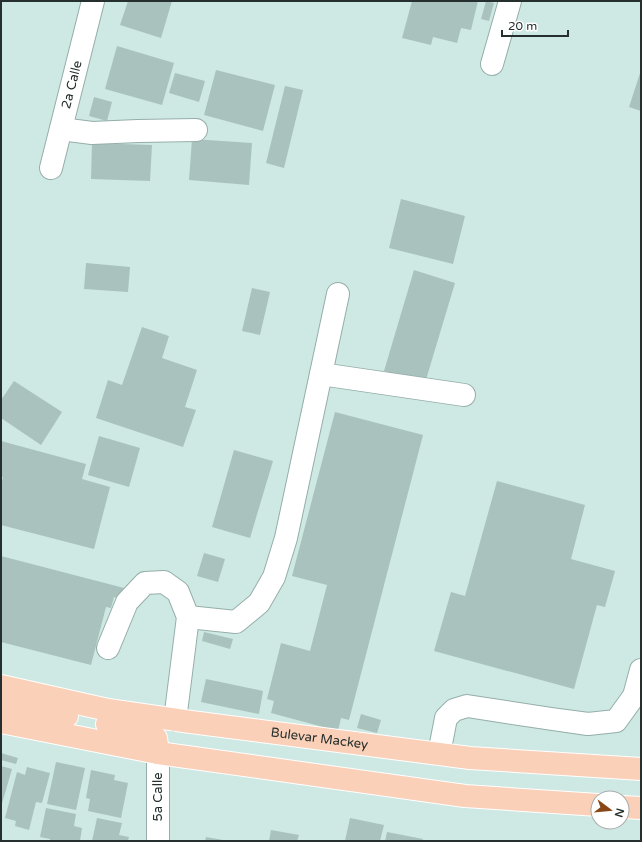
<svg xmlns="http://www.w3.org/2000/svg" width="642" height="842" font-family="'Varela Round',sans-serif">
	<rect width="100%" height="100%" fill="#cee8e3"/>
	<g fill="#a9c2bd">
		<polygon points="128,1 172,1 161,38 120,25"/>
		<polygon points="412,1 478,1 471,30 461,28 457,43 433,37 431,45 402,38"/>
		<polygon points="486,1 494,3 489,21 481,19"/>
		<polygon points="117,46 174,63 162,105 105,89"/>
		<polygon points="216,70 275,85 263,131 204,115"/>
		<polygon points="641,70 641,111 629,107"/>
		<polygon points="175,73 205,81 199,102 169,93"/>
		<polygon points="285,86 303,90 284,168 266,163"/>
		<polygon points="94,97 112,102 107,121 89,116"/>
		<polygon points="192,139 252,143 249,185 189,180"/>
		<polygon points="92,143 152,145 150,181 91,179"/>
		<polygon points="401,199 465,216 453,264 389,248"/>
		<polygon points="86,263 130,267 128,292 84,289"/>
		<polygon points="414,270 455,283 425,383 384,371"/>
		<polygon points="252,288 270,292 260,335 242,331"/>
		<polygon points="142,327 169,336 162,358 197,370 185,407 196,410 183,447 96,418 108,380 122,385"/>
		<polygon points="14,381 62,412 41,445 1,418 1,400"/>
		<polygon points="335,412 423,435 349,720 341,718 338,731 271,713 274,701 267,699 281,643 310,651 327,585 292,576"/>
		<polygon points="99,436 140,448 129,487 88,475"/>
		<polygon points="1,441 86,464 82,479 110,487 94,549 1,525 1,486 3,477 1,477"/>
		<polygon points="234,450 273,461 250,538 212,527"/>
		<polygon points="497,481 585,505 571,559 615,571 605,607 597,605 574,689 434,651 451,592 465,596"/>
		<polygon points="204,553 225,559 218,582 197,576"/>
		<polygon points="1,556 124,588 120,599 114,597 111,608 106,607 91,665 1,642"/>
		<polygon points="204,632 233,639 230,649 202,641"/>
		<polygon points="206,679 263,691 259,714 201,702"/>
		<polygon points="361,714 381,720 377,733 357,728"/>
		<polygon points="1,753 18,758 16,764 1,760"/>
		<polygon points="56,762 85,768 76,810 47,804"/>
		<polygon points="1,766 12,769 1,807"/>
		<polygon points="27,767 50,773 42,803 36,802 29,830 15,826 16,821 5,818 17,772 25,775"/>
		<polygon points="91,770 115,775 114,780 128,783 121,818 88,811 90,799 86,798"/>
		<polygon points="46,808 76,814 74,826 82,828 80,841 50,841 50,839 40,837"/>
		<polygon points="97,818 122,823 119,835 129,837 128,841 92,841"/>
		<polygon points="350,818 384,825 380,841 345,841"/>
		<polygon points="271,830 299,835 297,841 269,841"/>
		<polygon points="387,832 423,839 422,841 385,841"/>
		<polygon points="206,837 223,840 223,841 205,841"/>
	</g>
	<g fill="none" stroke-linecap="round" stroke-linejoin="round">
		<g stroke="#95aea9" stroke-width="24">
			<g id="minor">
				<polyline points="492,64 510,1"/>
				<polyline points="61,129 92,133 138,131 196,130"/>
				<path id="s1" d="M 51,168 L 93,1"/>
				<polyline points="321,374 464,395"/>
				<polyline points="188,617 236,622 259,603 274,577 286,538 338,294"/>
				<polyline points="108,648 127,602 145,583 164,582 178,592 188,617 175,720"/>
				<polyline points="158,753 158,841"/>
				<polyline points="439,754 446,718 454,710 467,706 552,719 588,724 616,721 634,696 641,670"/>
			</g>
		</g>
		<g stroke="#fff" stroke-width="24">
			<g id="major">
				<path id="s2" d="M 1,686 L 108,710 L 191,722 L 470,758 L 641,769"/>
				<polyline points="1,703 67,716"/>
				<polyline points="1,722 158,753 465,796 598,805"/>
				<polyline points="107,724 148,732 156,738 158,753"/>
				<polyline points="622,807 641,808"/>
			</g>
		</g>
		<use href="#minor" stroke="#fff" stroke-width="22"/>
		<use href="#major" stroke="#fad0b8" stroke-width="22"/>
	</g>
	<g text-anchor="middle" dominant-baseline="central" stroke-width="3" stroke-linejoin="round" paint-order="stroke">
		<g font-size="13" fill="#252f2d" stroke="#fff">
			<text stroke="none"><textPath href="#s1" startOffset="86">2a Calle</textPath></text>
			<text stroke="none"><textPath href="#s2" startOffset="323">Bulevar Mackey</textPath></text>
			<text transform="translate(158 797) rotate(-90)">5a Calle</text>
		</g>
	</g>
	<rect width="642" height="842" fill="none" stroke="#252f2d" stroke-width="4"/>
	<g transform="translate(610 810) rotate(106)"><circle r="19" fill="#ffffff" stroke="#a8acab"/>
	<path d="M0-3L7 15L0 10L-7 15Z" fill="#894717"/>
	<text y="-6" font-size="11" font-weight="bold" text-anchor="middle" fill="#252f2d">N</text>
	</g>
	<path d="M502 30v6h66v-6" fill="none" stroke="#252f2d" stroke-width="2"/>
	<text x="508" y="30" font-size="12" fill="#252f2d" stroke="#ffffff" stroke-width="3" paint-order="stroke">20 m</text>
</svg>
